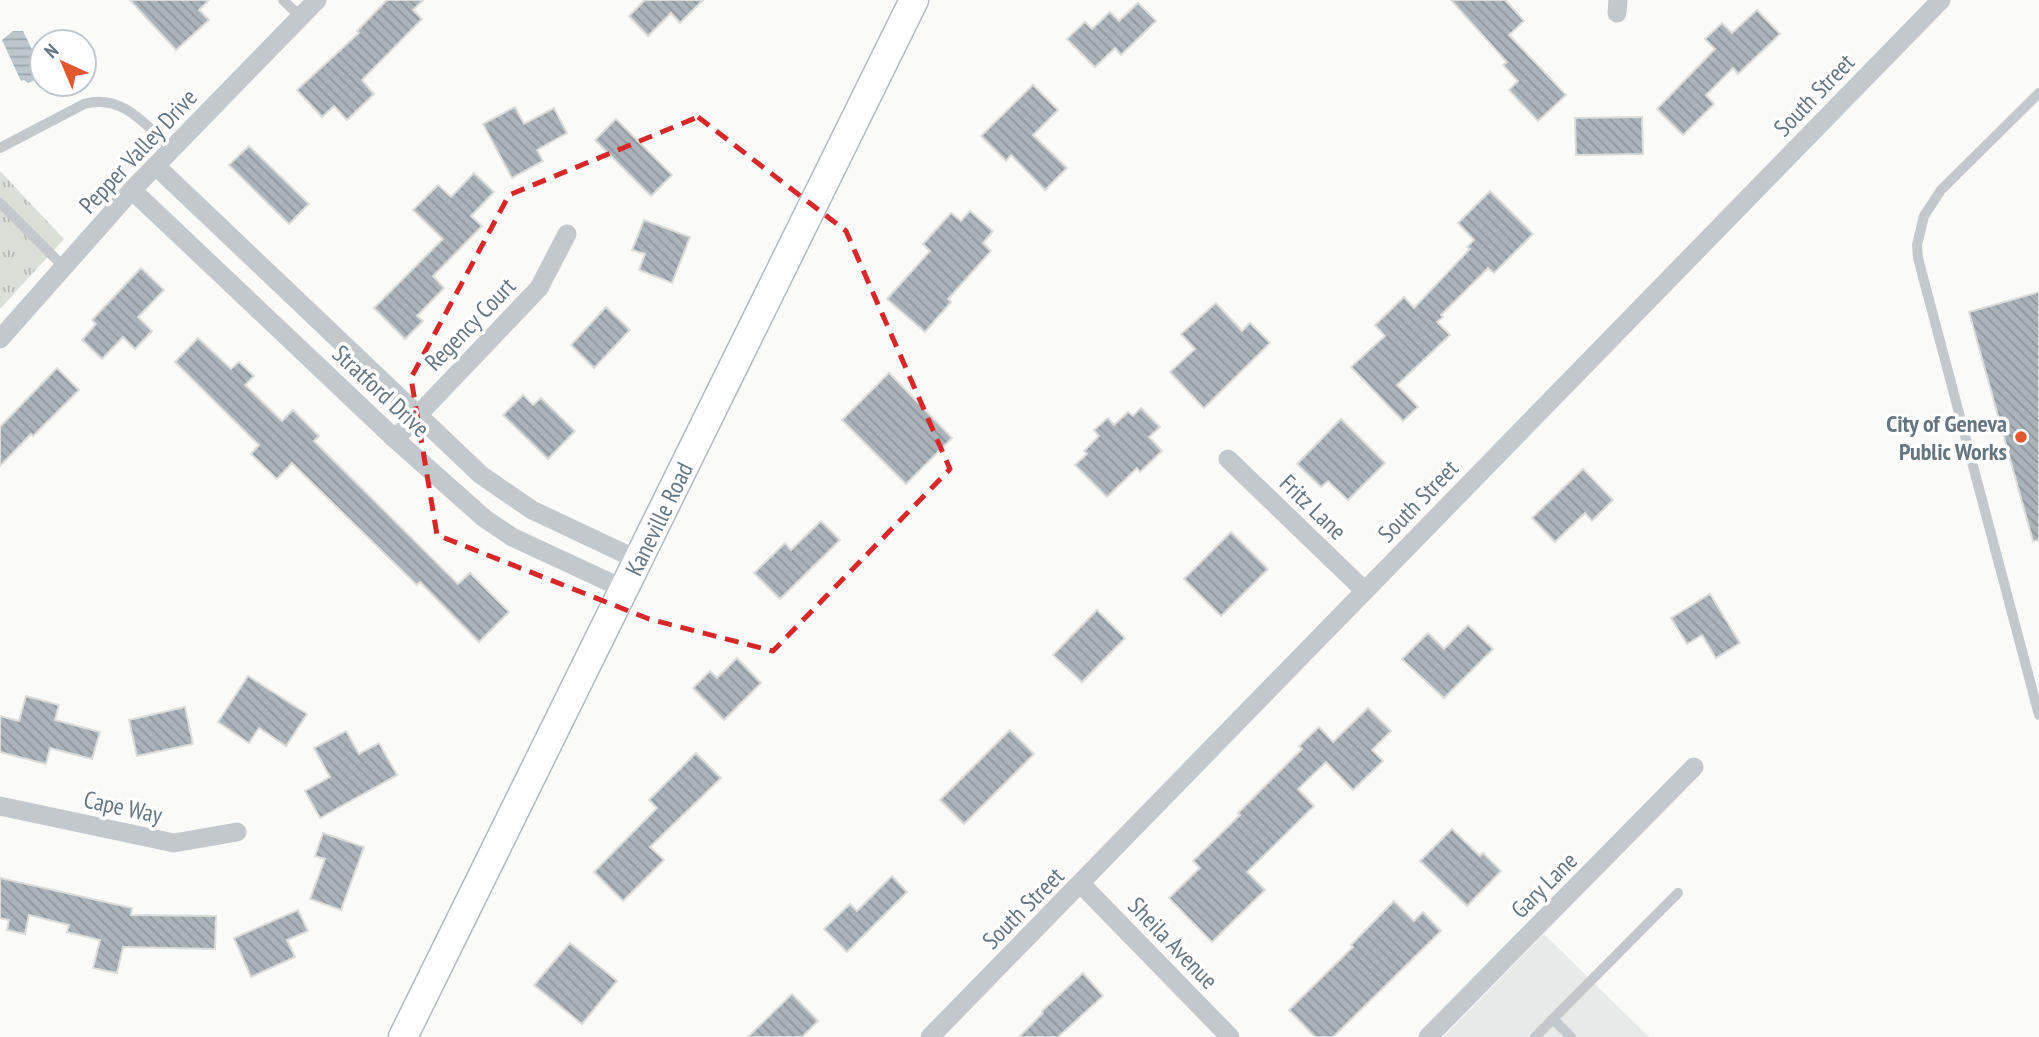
<svg xmlns="http://www.w3.org/2000/svg" width="2039" height="1037" font-family="'PT Sans Narrow',sans-serif">
	<defs>
		<pattern id="park-tufts" width="24" height="20" patternUnits="userSpaceOnUse" patternTransform="scale(1.75)"><rect width="24" height="20" fill="#dadfd7"/><path d="M3 7l-1-3M5 7V3M7 7l1-3M15 17l-1-3M17 17v-4M19 17l1-3" fill="none" stroke="#b4b9b4"/></pattern>
		<pattern id="water-rules" width="6" height="5" patternUnits="userSpaceOnUse" patternTransform="scale(1.75)"><rect width="6" height="5" fill="#bbc7cb"/><path d="M0 2.5h6" fill="none" stroke="#9ca6aa"/></pattern>
		<pattern id="building-back-hatch" width="6" height="6" patternUnits="userSpaceOnUse" patternTransform="scale(1.75)"><rect width="6" height="6" fill="#aab3b9"/><path d="M-1 5l2 2M0 0l6 6M5-1l2 2" fill="none" stroke="#8e969c"/></pattern>
	</defs>
	<rect width="100%" height="100%" fill="#fafaf8"/>
	<polygon fill="#e8e9e9" points="1544,934 1649,1037 1443,1037"/>
	<polygon fill="url(#park-tufts)" points="0,171 64,239 0,309"/>
	<polygon fill="url(#water-rules)" points="13,31 23,31 42,70 37,79 28,83 24,80 21,81 2,40"/>
	<g fill="url(#building-back-hatch)" stroke="#dcdcda" stroke-width="2">
		<polygon points="130,0 209,0 199,10 209,20 176,50"/>
		<polygon points="387,0 423,0 413,10 422,19 362,80 374,94 347,120 334,106 322,117 297,90 359,33 357,31"/>
		<polygon points="645,0 703,0 680,23 671,13 648,36 629,16"/>
		<polygon points="1451,0 1505,0 1524,21 1509,35 1566,95 1538,121 1509,90 1518,81 1503,65 1507,62"/>
		<polygon points="1138,3 1156,21 1121,55 1115,48 1095,67 1067,39 1085,22 1092,29 1110,12 1119,21"/>
		<polygon points="1757,10 1780,34 1738,74 1733,68 1706,95 1714,104 1683,135 1657,109 1715,49 1705,39 1722,23 1732,33"/>
		<polygon points="1033,85 1058,110 1033,135 1067,168 1045,190 1011,155 1006,161 981,136"/>
		<polygon points="515,107 524,124 554,108 567,133 537,150 543,161 512,178 483,124"/>
		<polygon points="1642,117 1643,154 1576,155 1575,118"/>
		<polygon points="616,119 672,175 651,196 595,140"/>
		<polygon points="249,146 309,204 289,224 229,165"/>
		<polygon points="474,173 494,192 471,216 482,226 433,276 444,288 417,316 423,321 405,339 374,308 443,239 413,210 438,185 451,197"/>
		<polygon points="1490,191 1533,234 1494,273 1488,268 1441,315 1443,317 1437,322 1450,335 1397,385 1418,407 1403,421 1351,367 1385,336 1375,325 1404,297 1414,308 1470,249 1467,247 1474,240 1458,223"/>
		<polygon points="970,211 993,231 983,243 991,251 948,299 951,302 925,332 887,299 930,251 923,244 951,213 961,221"/>
		<polygon points="644,220 690,237 672,283 639,270 645,254 632,250"/>
		<polygon points="141,268 164,290 138,317 152,331 135,349 123,337 102,359 82,340 96,324 92,320"/>
		<polygon points="2039,292 2039,540 2033,541 1969,312"/>
		<polygon points="1216,303 1242,331 1250,323 1270,343 1204,408 1170,372 1195,349 1181,334"/>
		<polygon points="606,307 630,330 594,368 571,345"/>
		<polygon points="198,338 231,369 239,362 254,376 245,385 282,421 293,410 319,436 314,441 458,584 470,573 509,612 479,642 420,582 417,585 292,463 277,479 251,454 259,445 175,362"/>
		<polygon points="57,368 79,390 33,436 31,434 0,466 0,427"/>
		<polygon points="889,373 952,438 906,484 842,420"/>
		<polygon points="523,395 533,405 541,398 575,431 548,459 503,415"/>
		<polygon points="1141,408 1160,427 1149,437 1162,451 1140,472 1137,468 1107,497 1075,465 1087,454 1084,451 1099,436 1094,430 1108,418 1114,425 1128,412 1133,416"/>
		<polygon points="1341,419 1385,463 1348,500 1328,481 1321,487 1297,464"/>
		<polygon points="1583,469 1613,500 1592,521 1585,513 1555,542 1532,518"/>
		<polygon points="821,521 840,540 780,599 754,573 785,543 791,550"/>
		<polygon points="1231,532 1268,569 1221,616 1184,579"/>
		<polygon points="1710,594 1740,643 1716,658 1702,635 1687,644 1671,618"/>
		<polygon points="1097,610 1125,638 1082,682 1053,655"/>
		<polygon points="1468,625 1493,649 1444,698 1402,659 1428,633 1444,649"/>
		<polygon points="737,658 761,683 724,720 693,688 710,671 717,678"/>
		<polygon points="248,676 307,714 286,746 259,728 249,743 218,722"/>
		<polygon points="26,696 59,705 55,720 100,732 92,759 50,748 46,764 0,752 0,716 19,721"/>
		<polygon points="185,707 193,744 137,756 129,720"/>
		<polygon points="1368,708 1391,731 1372,750 1383,761 1353,790 1326,762 1298,789 1314,806 1247,872 1265,890 1212,942 1169,898 1200,868 1193,861 1240,815 1238,813 1302,749 1299,746 1319,727 1333,742"/>
		<polygon points="1010,730 1034,754 964,824 940,800"/>
		<polygon points="346,731 359,754 379,743 397,775 320,818 305,791 330,777 314,748"/>
		<polygon points="696,753 721,778 650,847 664,860 623,901 594,872 657,808 649,800"/>
		<polygon points="1452,829 1480,856 1483,853 1501,871 1467,906 1420,861"/>
		<polygon points="323,833 364,847 341,910 310,899 325,859 315,856"/>
		<polygon points="892,876 907,892 847,952 824,929 850,904 857,911"/>
		<polygon points="0,878 132,908 131,915 216,916 215,949 123,947 117,973 93,968 100,940 67,932 69,925 29,915 25,934 7,930 9,920 0,918"/>
		<polygon points="1394,901 1414,921 1423,912 1441,931 1333,1037 1315,1037 1289,1010 1353,947 1351,945"/>
		<polygon points="298,910 308,931 287,940 295,957 251,977 234,938"/>
		<polygon points="570,943 617,981 582,1024 534,985"/>
		<polygon points="1083,973 1103,996 1058,1037 1019,1037 1043,1013 1042,1011"/>
		<polygon points="792,994 818,1021 802,1037 748,1037"/>
	</g>
	<g fill="none" stroke-linecap="round" stroke-linejoin="round">
		<g stroke="#b3babf" stroke-width="31">
			<polyline id="secondary" points="403,1037 914,0"/>
		</g>
		<g stroke="#c3c8cc" stroke-width="10">
			<polyline points="283,0 301,17"/>
			<polyline points="2039,93 1941,190 1924,216 1917,245 1918,258 2039,715"/>
			<path d="M 0,148 L 84,104 C 123,93 146,126 172,149"/>
			<polyline points="0,203 64,267"/>
			<polyline points="1553,1019 1571,1037"/>
			<polyline points="1535,1037 1678,893"/>
		</g>
		<g stroke="#c3c8cc" stroke-width="19">
			<polyline points="1617,13 1618,0"/>
			<polyline points="156,166 481,475 532,510 638,560"/>
			<polyline points="132,190 395,439 484,518 512,537 624,589"/>
			<polyline points="0,339 132,190 317,0"/>
			<polyline points="395,439 539,288 567,234"/>
			<polyline points="1228,459 1365,591"/>
			<polyline points="0,806 174,843 237,832"/>
			<polyline points="1081,884 1230,1037"/>
			<polyline points="930,1037 1941,0"/>
			<polyline points="1428,1037 1694,767"/>
		</g>
		<use href="#secondary" stroke="#fff" stroke-width="28"/>
	</g>
	<path fill="none" stroke="#d62828" stroke-width="5" stroke-dasharray="14 9" stroke-linejoin="round" d="M 698,117 L 846,231 L 950,469 L 773,651 L 649,619 L 437,535 L 411,378 L 509,195 Z"/>
	<circle fill="#e4572e" stroke="#fff" stroke-width="2.5" cx="2021" cy="437" r="7"/>
	<g text-anchor="middle" dominant-baseline="central" stroke-width="7" stroke-linejoin="round" paint-order="stroke">
		<g font-size="24" fill="#657683" stroke="#fff">
			<text transform="translate(1814 95) rotate(-46)">South Street</text>
			<text transform="translate(138 151) rotate(-47)">Pepper Valley Drive</text>
			<text transform="translate(470 324) rotate(-46)">Regency Court</text>
			<text transform="translate(381 391) rotate(43)">Stratford Drive</text>
			<text transform="translate(1418 501) rotate(-46)">South Street</text>
			<text transform="translate(1313 507) rotate(44)">Fritz Lane</text>
			<text transform="translate(659 519) rotate(-64)">Kaneville Road</text>
			<text transform="translate(123 807) rotate(12)">Cape Way</text>
			<text transform="translate(1544 885) rotate(-45)">Gary Lane</text>
			<text transform="translate(1023 908) rotate(-45)">South Street</text>
			<text transform="translate(1173 943) rotate(46)">Sheila Avenue</text>
		</g>
		<g font-size="24" font-weight="bold" fill="#657683" stroke="#fff" text-anchor="end">
			<text x="2007" y="423">City of Geneva<tspan x="2007" dy="28">Public Works</tspan></text>
		</g>
	</g>
	<g transform="translate(63 63) rotate(316)"><circle r="33" fill="#ffffff" stroke="#c1c8cd" stroke-width="2"/>
	<path d="M0-5L12 26L0 18L-12 26Z" fill="#e4572e"/>
	<text y="-10" font-size="19" font-weight="bold" text-anchor="middle" fill="#657683">N</text>
	</g>
</svg>
